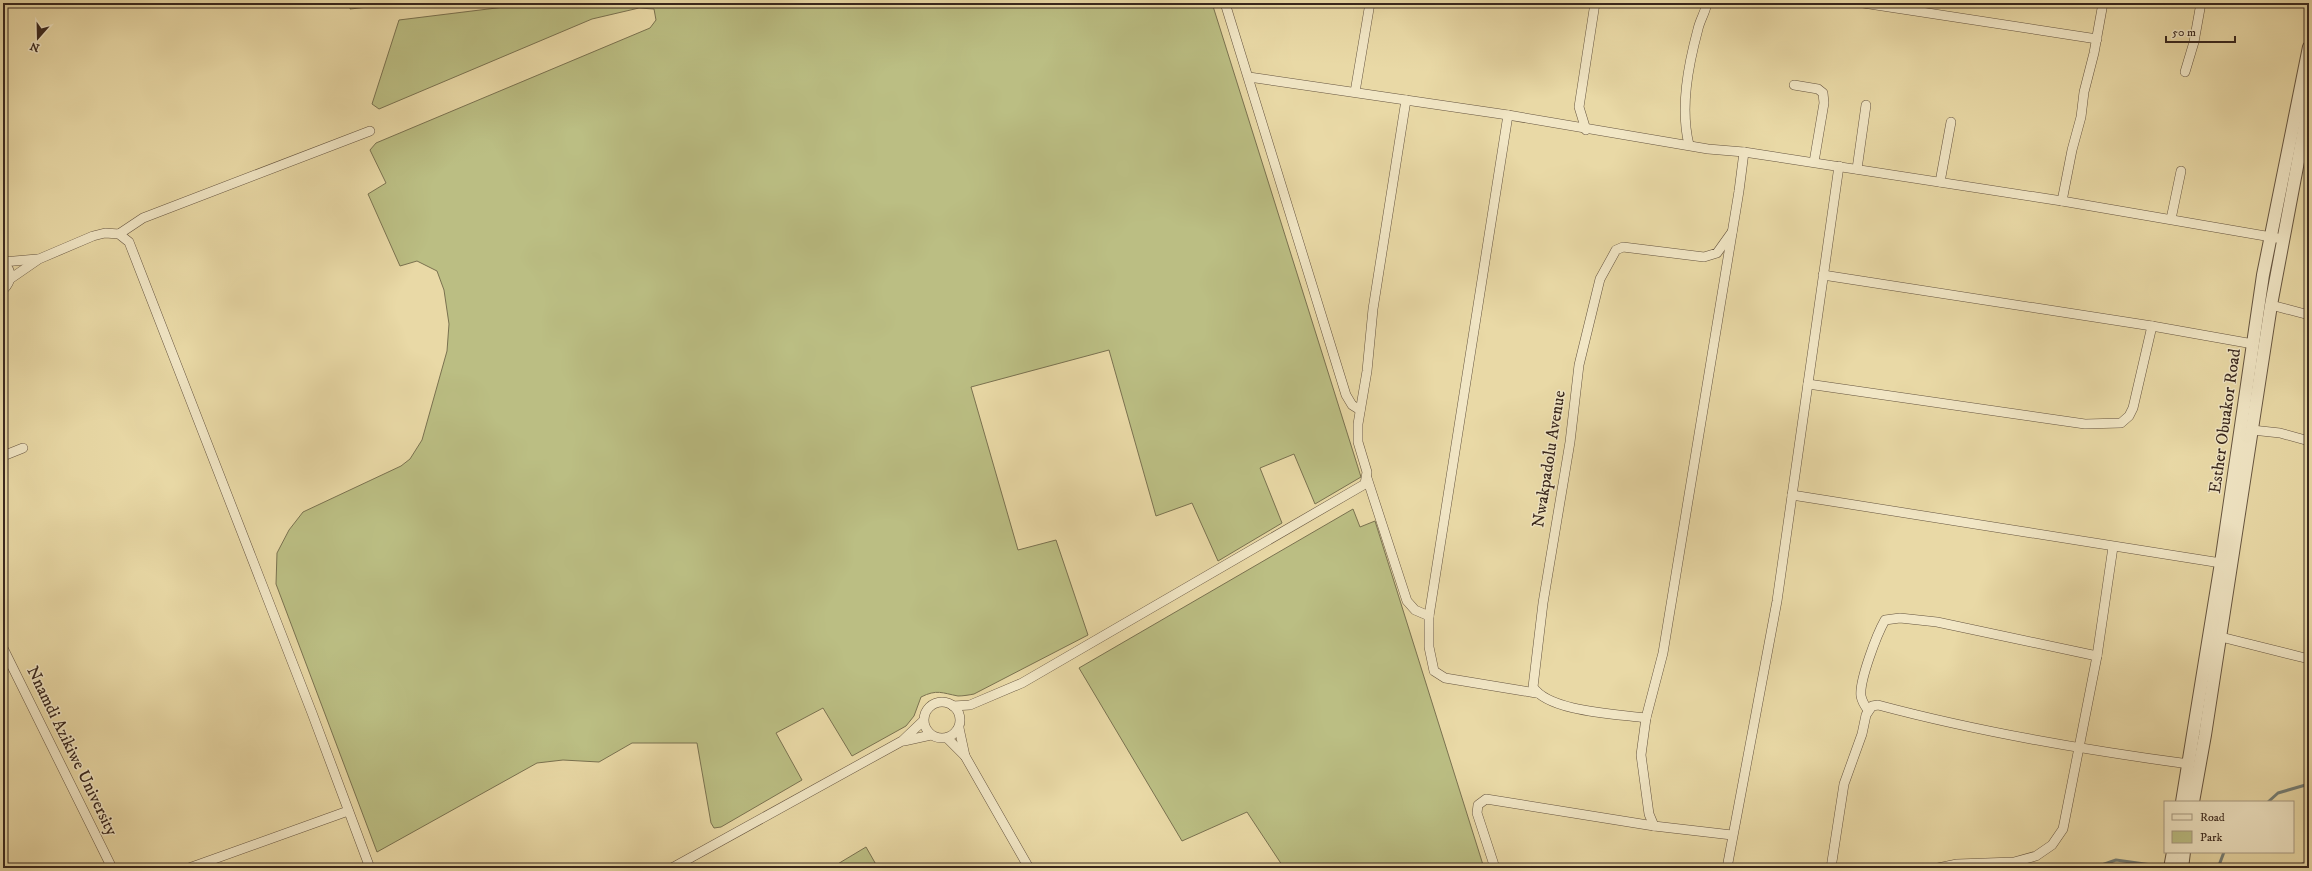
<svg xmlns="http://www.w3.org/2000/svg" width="2312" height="871" font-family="'IM FELL DW Pica',serif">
	<rect width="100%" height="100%" fill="#e9d9a6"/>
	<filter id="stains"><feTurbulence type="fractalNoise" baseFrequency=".005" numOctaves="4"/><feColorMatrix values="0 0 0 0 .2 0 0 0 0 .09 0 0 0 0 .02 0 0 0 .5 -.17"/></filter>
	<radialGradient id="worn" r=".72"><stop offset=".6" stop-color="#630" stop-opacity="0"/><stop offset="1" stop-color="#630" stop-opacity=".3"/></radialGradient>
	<g fill="#bbbe83" stroke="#7a7250">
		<polygon points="351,3 405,3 350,9"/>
		<path d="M 537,3 L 1212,3 L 1361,477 L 1315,504 L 1294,454 L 1260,468 L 1282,523 L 1218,561 L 1192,503 L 1156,516 L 1109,350 L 971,387 L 1018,550 L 1056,540 L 1088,635 L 974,694 C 969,695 963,696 958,696 C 942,693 937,689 921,697 L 914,716 L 906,726 L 852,756 L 823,708 L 776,733 L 802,780 L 721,827 L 714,828 L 711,823 L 697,743 L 632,743 L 599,762 L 563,760 L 537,763 L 377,852 L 276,584 L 277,553 L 289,530 L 303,512 L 401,466 L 410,459 L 422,440 L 447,351 L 449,324 L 444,290 L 437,271 L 417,261 L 400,266 L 368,194 L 386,183 L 370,150 L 376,143 L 650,28 L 656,20 L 654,9 L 639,8 L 592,19 L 379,109 L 372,104 L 399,20 Z"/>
		<polygon points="1353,509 1360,527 1375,521 1484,868 1284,868 1247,812 1182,841 1079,668"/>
		<polygon points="866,847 878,868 831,868"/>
	</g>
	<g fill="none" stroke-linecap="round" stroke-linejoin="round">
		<g stroke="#747e76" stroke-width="3">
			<polyline points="2268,802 2278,793 2309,784"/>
			<polyline points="2093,868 2116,860 2159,866"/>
			<polyline points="2218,868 2224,852"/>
		</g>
		<g stroke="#65543f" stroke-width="10">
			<g id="minor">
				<polyline points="1225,3 1346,395 1352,405 1360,410"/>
				<polyline points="1863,3 2097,39"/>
				<polyline points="2185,72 2194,42 2201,3"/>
				<polyline points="1249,77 1508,115 1708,149 1744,152 2062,201 2277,238"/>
				<polyline points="1794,85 1818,89 1823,93 1824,103 1814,162"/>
				<polyline points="1355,92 1370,3"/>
				<polyline points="1508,115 1429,616 1429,647 1434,671 1445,678 1536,693"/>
				<polyline points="1586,130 1579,107 1595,3"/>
				<path d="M 1689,145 C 1680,108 1688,66 1698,29 C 1700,20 1705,13 1707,3"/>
				<polyline points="1857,169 1866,105"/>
				<polyline points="1940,182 1951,122"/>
				<polyline points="2062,201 2072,150 2081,117 2084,92 2094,53 2103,3"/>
				<polyline points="2171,219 2181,171"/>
				<polyline points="119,234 143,218 370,131"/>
				<polyline points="3,262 37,259"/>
				<path d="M 3,263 C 13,271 12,281 3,290"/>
				<polyline points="1823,275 2152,326 2253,344"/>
				<polyline points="10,279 39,259 93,236 105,233 119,234 129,242 312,713 370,868"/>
				<polyline points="2271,305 2309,315"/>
				<polyline points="1808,384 2085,424 2121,423 2129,416 2133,408 2152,326"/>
				<polyline points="2252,430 2280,433 2309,441"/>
				<polyline points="3,456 23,448"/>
				<polyline points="1367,478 1407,601 1415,610 1429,616"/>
				<polyline points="1792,495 2221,563"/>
				<polyline points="2221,637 2309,659"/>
				<polyline points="3,648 112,868"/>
				<circle cx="942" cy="720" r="18"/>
				<polyline points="953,706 970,705 1022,683 1365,484 1367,472 1358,442 1358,424 1367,371 1373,309 1406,100"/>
				<path d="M 1868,710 C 1865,706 1862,701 1861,696 C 1859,681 1877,634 1885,620 L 1900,618 L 1937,622 L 2097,656"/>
				<path d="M 1646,718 C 1618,714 1549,712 1533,687 L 1543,603 L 1570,442 L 1579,365 L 1600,279 L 1616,250 L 1623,247 L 1704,257 L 1717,253 L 1732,232"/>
				<polyline points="959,728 965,756"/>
				<polyline points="947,738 965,756 1029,868"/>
				<polyline points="904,741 931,735"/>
				<polyline points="1654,826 1649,814 1641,755 1646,718 1663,653 1739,191 1744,152"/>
				<polyline points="189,868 348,811"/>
				<polyline points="672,868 902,741 923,721"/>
				<polyline points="1495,868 1477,813 1478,805 1486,799 1654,826 1732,835"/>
				<polyline points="1727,868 1777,601 1839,166"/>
				<path d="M 1831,868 L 1844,784 L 1862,734 L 1866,715 L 1872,706 L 1878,705 C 1979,732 2084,750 2189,764"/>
				<polyline points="1938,868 1957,864 2014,862 2036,856 2052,845 2063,829 2097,656 2113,547"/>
				<polyline points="2302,868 2309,865"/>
			</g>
		</g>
		<g stroke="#65543f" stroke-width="14">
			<g id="tertiary">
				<polyline points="2182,802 2221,563 2263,275 2309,47"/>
				<polyline points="2193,802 2205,735 2271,305 2309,103"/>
				<polyline points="2170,868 2173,852"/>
				<polyline points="2182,868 2184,852"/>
			</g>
		</g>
		<use href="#minor" stroke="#f1e6c5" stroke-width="9"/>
		<use href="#tertiary" stroke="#f1e6c5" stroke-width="12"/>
	</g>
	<g text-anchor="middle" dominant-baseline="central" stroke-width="3" stroke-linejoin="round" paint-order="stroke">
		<g font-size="17" fill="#39271d" stroke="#f1e6c5">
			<text transform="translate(2225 421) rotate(-82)">Esther Obuakor Road</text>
			<text transform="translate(1549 459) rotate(-81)">Nwakpadolu Avenue</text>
			<text transform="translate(72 751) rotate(64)">Nnamdi Azikiwe University</text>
		</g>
	</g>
	<rect width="2312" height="871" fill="none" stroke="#e9d9a6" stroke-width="16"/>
	<rect x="4" y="4" width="2304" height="863" fill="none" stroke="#39271d" stroke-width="2"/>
	<rect x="8" y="8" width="2296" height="855" fill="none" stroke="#39271d"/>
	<rect x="2164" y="801" width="130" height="52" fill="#f1e6c5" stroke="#a79a82"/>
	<rect x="2172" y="814" width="20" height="6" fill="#f1e6c5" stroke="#a79a82"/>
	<text x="2200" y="821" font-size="12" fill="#39271d">Road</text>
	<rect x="2172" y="831" width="20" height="12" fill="#bbbe83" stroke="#a79a82"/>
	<text x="2200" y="841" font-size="12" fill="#39271d">Park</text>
	<g transform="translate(38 38) rotate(200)" stroke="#f1e6c5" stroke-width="3" paint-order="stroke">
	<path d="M0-3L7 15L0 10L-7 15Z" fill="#39271d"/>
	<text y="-6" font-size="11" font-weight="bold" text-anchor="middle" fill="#39271d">N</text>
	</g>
	<path d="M2166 36v6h69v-6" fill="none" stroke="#39271d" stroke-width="2"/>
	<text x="2172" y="36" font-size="12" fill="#39271d" stroke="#f1e6c5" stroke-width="3" paint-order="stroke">50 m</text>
	<rect width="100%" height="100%" filter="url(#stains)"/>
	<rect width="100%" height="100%" fill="url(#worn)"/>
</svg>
